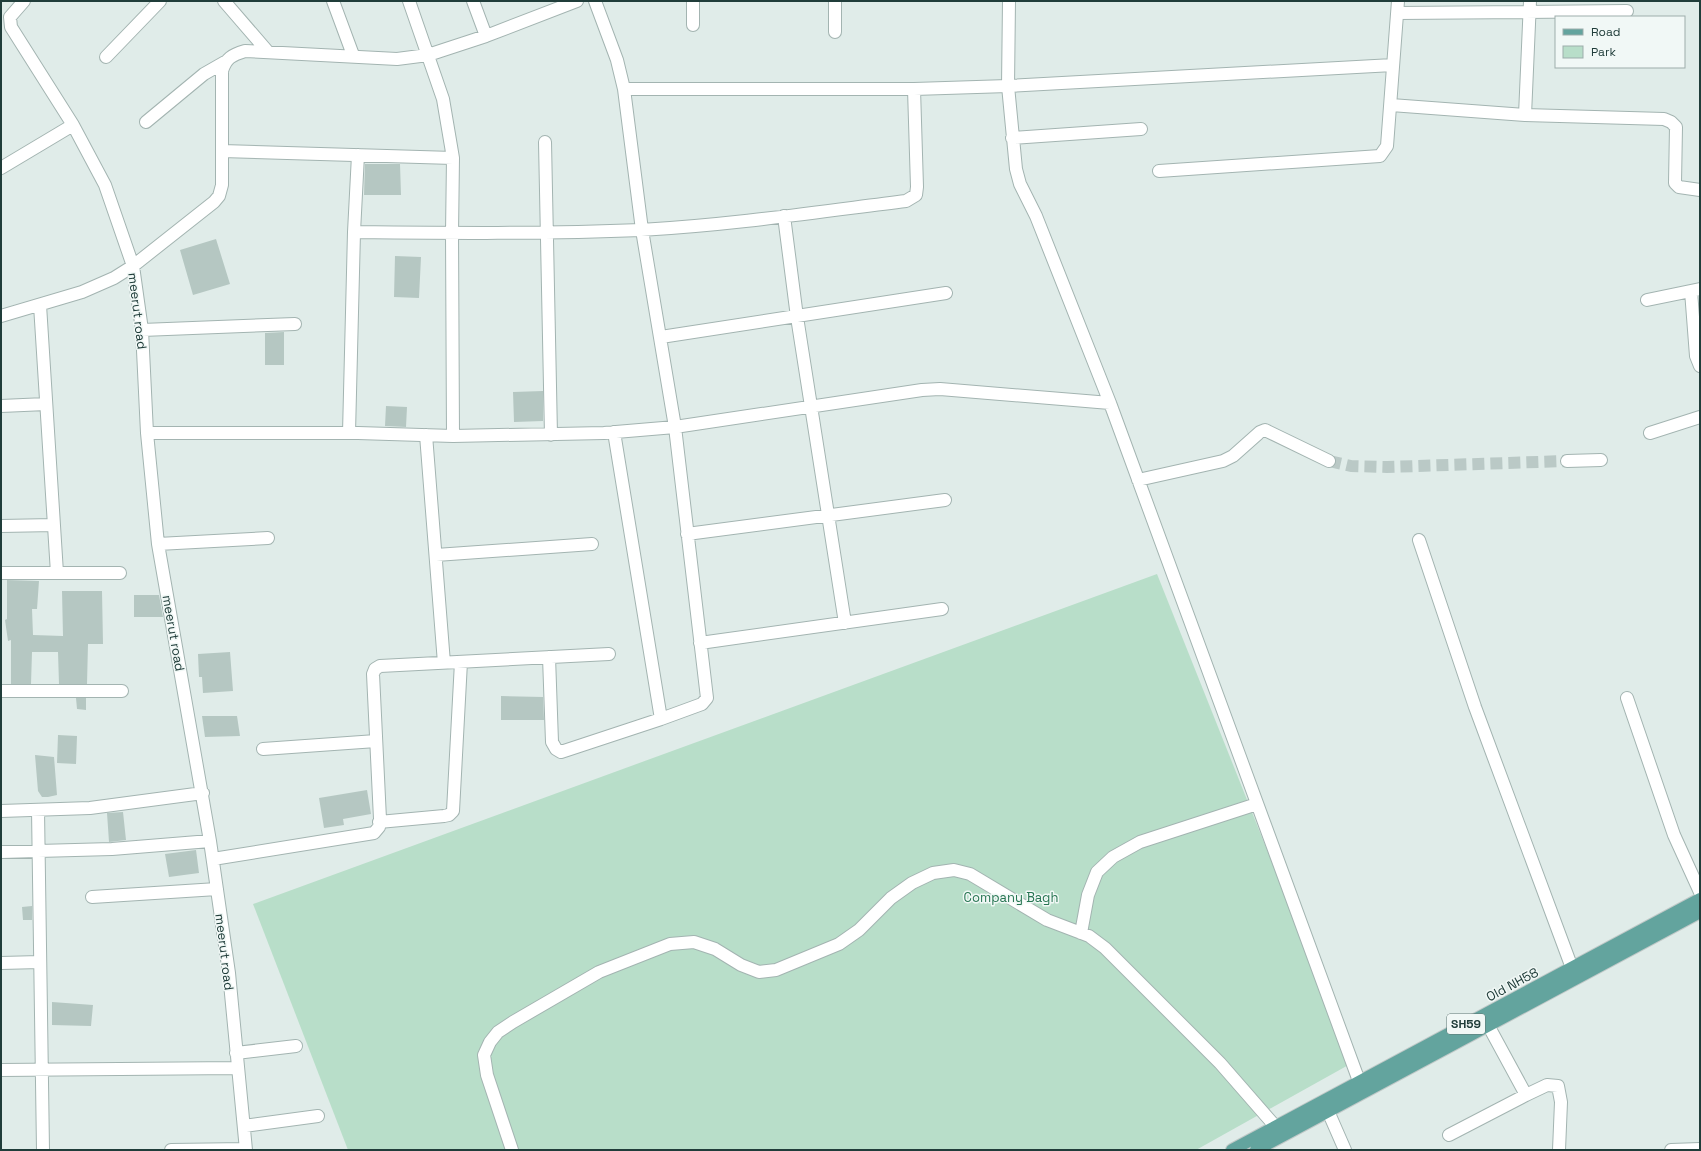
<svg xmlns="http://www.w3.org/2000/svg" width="1701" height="1151" viewBox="0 0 1701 1151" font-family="'Space Grotesk',sans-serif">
	<rect width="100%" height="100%" fill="#e0ece9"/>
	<path fill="#b8dec9" d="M 1157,574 L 1352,1063 L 1196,1150 L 348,1150 L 253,904 Z"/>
	<path fill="#b5c7c2" d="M 365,164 L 400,164 L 401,195 L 364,195 Z
		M 216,239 L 230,284 L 193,295 L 180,250 Z
		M 395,256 L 421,257 L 419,298 L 394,297 Z
		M 284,332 L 284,365 L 265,365 L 265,333 Z
		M 543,391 L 543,421 L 514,422 L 513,392 Z
		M 386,406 L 407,407 L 406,427 L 385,426 Z
		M 7,580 L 39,581 L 37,609 L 32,609 L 33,635 L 63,636 L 62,591 L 102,591 L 103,644 L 88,644 L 87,684 L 59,684 L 58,652 L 32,652 L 31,684 L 11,684 L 11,640 L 8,641 L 5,620 L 7,619 Z
		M 134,595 L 159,595 L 163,617 L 134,617 Z
		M 230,652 L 233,691 L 203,693 L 202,677 L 199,677 L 198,654 Z
		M 501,696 L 543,697 L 544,720 L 501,720 Z
		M 76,698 L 86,698 L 86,710 L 77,709 Z
		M 202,716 L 237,716 L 240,736 L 205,737 Z
		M 58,735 L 77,736 L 76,764 L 57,763 Z
		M 35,755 L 54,757 L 57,795 L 48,797 L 42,797 L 38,791 Z
		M 367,790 L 371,814 L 343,819 L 344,825 L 324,828 L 319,798 Z
		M 123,812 L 126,840 L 109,842 L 107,813 Z
		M 196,850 L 199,873 L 169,877 L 165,854 Z
		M 32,906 L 32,920 L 23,920 L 22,907 Z
		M 52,1002 L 93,1005 L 91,1026 L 52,1025 Z"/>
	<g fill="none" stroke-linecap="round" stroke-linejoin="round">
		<path stroke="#bac9c6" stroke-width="12" stroke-dasharray="12 6" stroke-linecap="butt" d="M 1329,461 L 1351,466 L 1387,467 L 1567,461"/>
		<g stroke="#a3b4b1" stroke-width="14">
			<path id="minor" d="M 224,1 L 268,52
				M 333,1 L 353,55
				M 409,1 L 443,99 L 453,158 L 452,233 L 453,436
				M 473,1 L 486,36
				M 1009,1 L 1008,86 L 1016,169 L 1020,184 L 1036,216 L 1110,403 L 1359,1081
				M 1397,13 L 1627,11
				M 693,25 L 693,1
				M 835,32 L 835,1
				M 106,57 L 160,1
				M 624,89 L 914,89 L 1008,86 L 1393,65
				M 1391,105 L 1525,115 L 1664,119 L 1671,122 L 1676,127 L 1675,183 L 1679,187 L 1700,190
				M 1525,115 L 1530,1
				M 146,122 L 204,74 L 225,62
				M 73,125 L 105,185 L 133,266 L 142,330 L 147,433 L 158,544 L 210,841 L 229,973 L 246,1150
				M 1012,138 L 1141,129
				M 545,142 L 551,435
				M 222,151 L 453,158
				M 1,168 L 73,125 L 11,27 L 10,17 L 24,1
				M 1159,171 L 1380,156 L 1387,146 L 1398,1
				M 784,216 L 797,317 L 845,623
				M 354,232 L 358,155
				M 1691,291 L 1696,356 L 1700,366
				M 1647,300 L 1700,289
				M 40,305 L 57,573
				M 1,316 L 82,292 L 114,278 L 133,266 L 214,202 L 219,196 L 222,185 L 222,71 C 226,58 232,55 245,51 L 397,59 L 428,55 L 486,36 L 577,1
				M 142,330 L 295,324
				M 661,337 L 946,293
				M 1,406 L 46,404
				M 614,432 L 661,719
				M 147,433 L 358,433 L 453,436 L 604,433 L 675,427 L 922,390 L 940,389 L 1110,403
				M 349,433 L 354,232 C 449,233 546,234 641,230 C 730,225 818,212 906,201 L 916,195 L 917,187 L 914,89
				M 1650,433 L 1700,417
				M 426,435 L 444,663
				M 1567,461 L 1601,460
				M 1138,480 L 1223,461 L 1233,456 L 1260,432 L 1265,430 L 1329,461
				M 1,526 L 54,525
				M 687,534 L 945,500
				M 1419,540 L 1475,707 L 1572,968
				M 158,544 L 268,538
				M 436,555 L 592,544
				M 1,573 L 120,573
				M 700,643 L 942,609
				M 549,657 L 552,742 L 556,749 L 561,752 L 661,719 L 702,704 L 707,698 L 675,427 L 642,230 L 624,89 L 617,60 L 595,1
				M 1,691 L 122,691
				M 1627,698 L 1674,835 L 1700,892
				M 263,749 L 376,741
				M 38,810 L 43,1150
				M 1,811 L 90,808 L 203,793
				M 379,822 L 444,816 L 449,815 L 453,811 L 461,662
				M 1,852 L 112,849 L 210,841
				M 213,859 L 374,833 L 379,827 L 380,819 L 373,674 L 375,669 L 380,666 L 609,654
				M 92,897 L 217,889
				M 1081,933 L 1088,895 L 1097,872 L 1113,857 L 1140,842 L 1257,804
				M 1,963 L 40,962
				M 1488,1025 L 1526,1095 L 1547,1085 L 1558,1086 L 1561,1102 L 1559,1150
				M 236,1053 L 296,1046
				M 1,1070 L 238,1068
				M 1324,1102 L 1345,1150
				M 244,1126 L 318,1116
				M 1449,1135 L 1526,1095
				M 171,1150 L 246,1149
				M 512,1150 L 487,1075 L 484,1055 L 490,1042 L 498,1032 L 513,1022 L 599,972 L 670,944 L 694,942 L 715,949 L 741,965 L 759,972 L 776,970 L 839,944 L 859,930 L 891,898 L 912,883 L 933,873 L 954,870 L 970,874 L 1047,920 L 1089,936 L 1105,948 L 1220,1063 L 1275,1126
				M 1671,1150 L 1700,1149"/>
		</g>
		<g stroke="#c1c9c8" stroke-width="14">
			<path id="major" d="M 1232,1150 L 1700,899
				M 1256,1150 L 1700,912"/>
		</g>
		<use href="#minor" stroke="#fff" stroke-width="12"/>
		<use href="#major" stroke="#63a49e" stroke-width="12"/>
	</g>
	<g text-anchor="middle" stroke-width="3" stroke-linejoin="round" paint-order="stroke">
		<rect fill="#f1f8f6" stroke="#5f7572" stroke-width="1" x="1447" y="1014" width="38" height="20" rx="3"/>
		<g font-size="12" font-weight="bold" fill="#203d3a">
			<text x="1466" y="1028">SH59</text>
		</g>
		<g font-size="13" fill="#203d3a" stroke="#f1f8f6">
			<text transform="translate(138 311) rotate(83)" y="5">meerut road</text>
			<text transform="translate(174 633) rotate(80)" y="5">meerut road</text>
			<text transform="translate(225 952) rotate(83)" y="5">meerut road</text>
			<text transform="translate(1512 984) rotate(-28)" y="5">Old NH58</text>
		</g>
		<g font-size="13" fill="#287653" stroke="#f1f8f6">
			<text x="1011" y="902">Company Bagh</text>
		</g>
	</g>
	<rect width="1701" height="1151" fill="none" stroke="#203d3a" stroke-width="4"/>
	<rect x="1555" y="16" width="130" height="52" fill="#f1f8f6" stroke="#9dadab"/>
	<rect x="1563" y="29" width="20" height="6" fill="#63a49e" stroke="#9dadab"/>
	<text x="1591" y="36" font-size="12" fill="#203d3a">Road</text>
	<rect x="1563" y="46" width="20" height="12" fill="#b8dec9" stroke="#9dadab"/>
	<text x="1591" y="56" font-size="12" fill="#203d3a">Park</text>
</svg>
